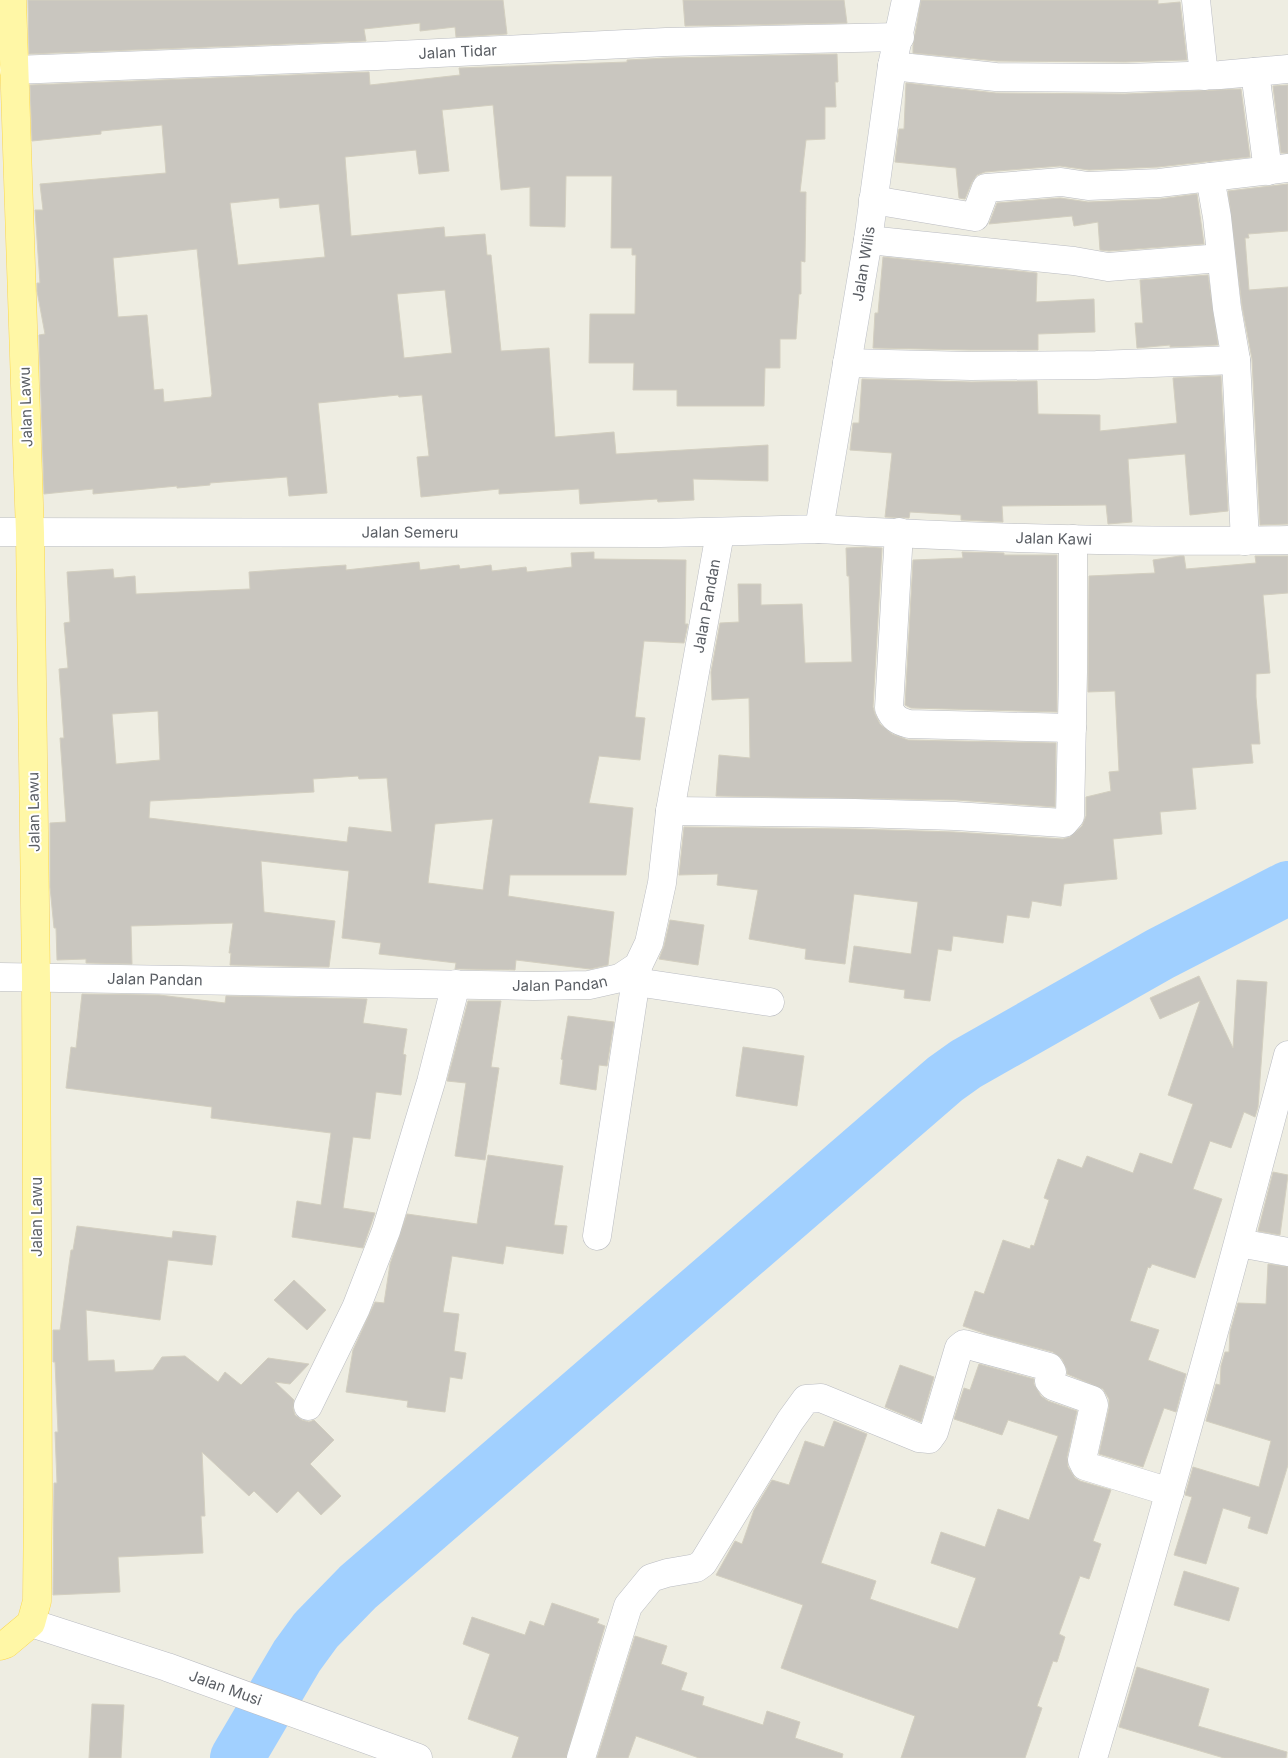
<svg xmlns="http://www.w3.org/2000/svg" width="1288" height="1758" viewBox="0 0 1288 1758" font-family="Inter,sans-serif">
	<rect width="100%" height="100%" fill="#eeede2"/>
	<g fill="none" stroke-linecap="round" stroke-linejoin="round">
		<path stroke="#a1d0ff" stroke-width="54" d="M 237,1758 L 297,1656 L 316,1630 L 358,1587 L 945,1079 L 966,1064 L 1160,954 L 1288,888"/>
	</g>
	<path fill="#c9c6bf" stroke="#d3cfc0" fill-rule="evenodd" d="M 28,0 L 503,0 L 507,34 L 456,37 L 455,27 L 420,31 L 420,23 L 364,29 L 366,41 L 29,54 Z
		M 683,0 L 844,0 L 847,23 L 685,26 Z
		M 921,0 L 1158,0 L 1158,4 L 1180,2 L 1187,60 L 1125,62 L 997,61 L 913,53 L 913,46 Z
		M 837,54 L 838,82 L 835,82 L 836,107 L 825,107 L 825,139 L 806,140 L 800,192 L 806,192 L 805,262 L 801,261 L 801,294 L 799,294 L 796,339 L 780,339 L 780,368 L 765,368 L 764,406 L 677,406 L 677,390 L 633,390 L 634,363 L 589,363 L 590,314 L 635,314 L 636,255 L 632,255 L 632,248 L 611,248 L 612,176 L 566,176 L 565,227 L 530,226 L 530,187 L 501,190 L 493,105 L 442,110 L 449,171 L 419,174 L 416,150 L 345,157 L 351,236 L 444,227 L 445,237 L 485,234 L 487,255 L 491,255 L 501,351 L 549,348 L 555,437 L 614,432 L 616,454 L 768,445 L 768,481 L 693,479 L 694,500 L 658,502 L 657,499 L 580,504 L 579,489 L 499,494 L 499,489 L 421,497 L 417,457 L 429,456 L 422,395 L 399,397 L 398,395 L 318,403 L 327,493 L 289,496 L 287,477 L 210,483 L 210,485 L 177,488 L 177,486 L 93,494 L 93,489 L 44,494 L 39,335 L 45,334 L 37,291 L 37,283 L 40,283 L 35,210 L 43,210 L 40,184 L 166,173 L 162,125 L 101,131 L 101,134 L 32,141 L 30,85 L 369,72 L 370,85 L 460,75 L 459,68 L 627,62 L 627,60 L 667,58 ZM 279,198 L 280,208 L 319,204 L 325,257 L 238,265 L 230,203 ZM 197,249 L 212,394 L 211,397 L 164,402 L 163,389 L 154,390 L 147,315 L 118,317 L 113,258 ZM 445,290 L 452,353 L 404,358 L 397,294 Z
		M 906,83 L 996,93 L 1125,94 L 1241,89 L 1250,157 L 1158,167 L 1089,170 L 1060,166 L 985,172 L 977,175 L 972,182 L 965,199 L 959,198 L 956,168 L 895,162 L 899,129 L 904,129 Z
		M 1288,85 L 1288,153 L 1281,153 L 1273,86 Z
		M 1288,184 L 1288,231 L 1248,234 L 1249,238 L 1245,238 L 1249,290 L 1288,287 L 1288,524 L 1260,525 L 1252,359 L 1242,306 L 1228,191 Z
		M 1197,194 L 1204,244 L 1109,251 L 1100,250 L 1098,222 L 1074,226 L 1072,216 L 989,224 L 997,203 L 1060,198 L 1088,202 L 1160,199 Z
		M 883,257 L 1037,273 L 1036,302 L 1094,299 L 1095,332 L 1038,334 L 1038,350 L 971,350 L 873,348 L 875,313 L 878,313 Z
		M 1208,275 L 1218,345 L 1170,347 L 1170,345 L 1137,348 L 1135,323 L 1143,323 L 1140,280 Z
		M 1221,376 L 1228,511 L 1190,515 L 1185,454 L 1128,459 L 1132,522 L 1108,524 L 1106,505 L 1002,506 L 1003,522 L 961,520 L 961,515 L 910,512 L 909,518 L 885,517 L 892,453 L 850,450 L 853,423 L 859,423 L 862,379 L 971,382 L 1037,381 L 1038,414 L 1100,415 L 1100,431 L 1177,423 L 1173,378 Z
		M 865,547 L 882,548 L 873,707 L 875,714 L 880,724 L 892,734 L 908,740 L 1056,743 L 1055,807 L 956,800 L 716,796 L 719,755 L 750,758 L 749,698 L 712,700 L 711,672 L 720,623 L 739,622 L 738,584 L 761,584 L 761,605 L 802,604 L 805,663 L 852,662 L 849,576 L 847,576 L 846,548 Z
		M 594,552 L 594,559 L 686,560 L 685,624 L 688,624 L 684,643 L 644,641 L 635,717 L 645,718 L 640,760 L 599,756 L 589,803 L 633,808 L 626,875 L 510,875 L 508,896 L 614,912 L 608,965 L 590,969 L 516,960 L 515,970 L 460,969 L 455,969 L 456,963 L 379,954 L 381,943 L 342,938 L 349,871 L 261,861 L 264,912 L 335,921 L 329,967 L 230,965 L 231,953 L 229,953 L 233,923 L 131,926 L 132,964 L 86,963 L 86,959 L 57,960 L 56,928 L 54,928 L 50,887 L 50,823 L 66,822 L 60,738 L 64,738 L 59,669 L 68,668 L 64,623 L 70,622 L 67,572 L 113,569 L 114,578 L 135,576 L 136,594 L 250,589 L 249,572 L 346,565 L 346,570 L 419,562 L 420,570 L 459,565 L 460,569 L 491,565 L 492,571 L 526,567 L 527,572 L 572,567 L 571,553 ZM 158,711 L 160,760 L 116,764 L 112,714 ZM 358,776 L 359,779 L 387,778 L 392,832 L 349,827 L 347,842 L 149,818 L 150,801 L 314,792 L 313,779 ZM 493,819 L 483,890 L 428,883 L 435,824 Z
		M 962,552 L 1004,553 L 1004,555 L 1057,555 L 1057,712 L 911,708 L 905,705 L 913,560 L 963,558 Z
		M 1180,556 L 1184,556 L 1186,569 L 1256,563 L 1255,556 L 1288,556 L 1288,593 L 1263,595 L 1270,673 L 1256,674 L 1256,697 L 1260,744 L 1251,744 L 1253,763 L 1192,768 L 1196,809 L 1160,812 L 1162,834 L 1113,839 L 1117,879 L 1064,884 L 1061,906 L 1032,901 L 1029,918 L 1007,915 L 1003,943 L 953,936 L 951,951 L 938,949 L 930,1001 L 904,998 L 905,990 L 849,982 L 854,946 L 911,954 L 918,902 L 854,894 L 845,964 L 805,959 L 806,949 L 749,939 L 758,890 L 717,885 L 718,874 L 679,875 L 684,827 L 855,829 L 954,832 L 1063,839 L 1070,837 L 1082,826 L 1086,816 L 1086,797 L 1111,791 L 1109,772 L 1119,771 L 1115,691 L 1088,692 L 1089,576 L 1155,573 L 1153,560 Z
		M 670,920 L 704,925 L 698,965 L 659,959 L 664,946 Z
		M 1199,976 L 1233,1048 L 1237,980 L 1267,982 L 1258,1107 L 1255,1117 L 1244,1112 L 1231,1148 L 1210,1141 L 1193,1189 L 1222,1199 L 1195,1278 L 1152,1264 L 1150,1268 L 1148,1267 L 1130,1321 L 1159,1330 L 1148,1360 L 1186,1374 L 1176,1412 L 1164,1408 L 1143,1467 L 1099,1454 L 1109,1408 L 1109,1399 L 1103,1389 L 1067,1374 L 1067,1370 L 1062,1359 L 1053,1352 L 989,1335 L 963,1326 L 975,1291 L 984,1294 L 1003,1240 L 1030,1249 L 1031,1245 L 1034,1246 L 1049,1200 L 1044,1198 L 1058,1159 L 1082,1168 L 1087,1156 L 1133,1173 L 1140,1153 L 1172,1164 L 1193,1104 L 1168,1095 L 1200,1001 L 1160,1019 L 1150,998 Z
		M 82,994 L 159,995 L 225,1003 L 226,996 L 367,999 L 363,1023 L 407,1029 L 403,1054 L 406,1055 L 401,1095 L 376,1092 L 370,1139 L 353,1137 L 343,1208 L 375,1213 L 363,1248 L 292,1237 L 297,1201 L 321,1205 L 331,1133 L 211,1118 L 212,1107 L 66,1088 L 71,1047 L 76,1048 Z
		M 468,1001 L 501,1001 L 491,1067 L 499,1068 L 485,1160 L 455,1156 L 466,1083 L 447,1081 Z
		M 568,1016 L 614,1022 L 607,1066 L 599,1065 L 596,1090 L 560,1084 L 563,1060 L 561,1059 Z
		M 743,1047 L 804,1056 L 797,1106 L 736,1096 Z
		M 488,1155 L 563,1166 L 554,1225 L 567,1226 L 563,1254 L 506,1246 L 503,1264 L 452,1256 L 443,1312 L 459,1314 L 454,1351 L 466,1353 L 462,1379 L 450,1377 L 445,1412 L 407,1407 L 408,1401 L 346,1392 L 353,1350 L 375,1302 L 384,1303 L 390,1264 L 407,1214 L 477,1224 Z
		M 1273,1172 L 1288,1175 L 1280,1235 L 1258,1231 Z
		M 77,1226 L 172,1238 L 173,1231 L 216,1236 L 212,1265 L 168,1260 L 160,1320 L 86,1310 L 88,1361 L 114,1360 L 115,1372 L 153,1370 L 162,1357 L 185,1356 L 218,1382 L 225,1372 L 241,1385 L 268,1358 L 309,1364 L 290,1384 L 275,1382 L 294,1400 L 293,1408 L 295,1415 L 302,1420 L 309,1422 L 314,1420 L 334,1440 L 310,1464 L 341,1496 L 321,1515 L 298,1491 L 277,1513 L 254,1491 L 249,1496 L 202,1452 L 205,1516 L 201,1516 L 203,1553 L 118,1557 L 120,1592 L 53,1595 L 54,1483 L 57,1483 L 55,1432 L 58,1432 L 55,1362 L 53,1362 L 53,1330 L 60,1330 L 71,1250 L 73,1250 Z
		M 1268,1264 L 1288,1267 L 1288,1465 L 1267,1534 L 1248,1528 L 1251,1517 L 1223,1508 L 1206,1564 L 1174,1555 L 1192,1497 L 1185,1495 L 1193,1467 L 1259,1487 L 1271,1441 L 1206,1421 L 1216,1384 L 1220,1385 L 1221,1366 L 1225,1352 L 1229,1352 L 1230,1332 L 1238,1303 L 1266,1304 Z
		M 294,1280 L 326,1310 L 307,1330 L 274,1300 Z
		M 979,1364 L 1034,1379 L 1034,1384 L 1041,1396 L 1048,1401 L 1077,1411 L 1067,1457 L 1068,1467 L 1075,1478 L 1080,1481 L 1111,1490 L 1093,1541 L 1101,1544 L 1089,1579 L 1080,1576 L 1059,1634 L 1065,1637 L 1057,1662 L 1053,1661 L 1037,1706 L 1042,1708 L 1025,1758 L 901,1758 L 915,1716 L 781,1668 L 803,1605 L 716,1575 L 735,1541 L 742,1544 L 754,1510 L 772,1480 L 789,1485 L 805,1441 L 824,1447 L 834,1421 L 867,1434 L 821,1563 L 876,1581 L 870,1599 L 958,1629 L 976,1578 L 931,1563 L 941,1532 L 985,1547 L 998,1509 L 1029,1520 L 1058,1436 L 1008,1420 L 1002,1435 L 954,1419 L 964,1388 L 970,1390 Z
		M 900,1365 L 934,1377 L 921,1422 L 885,1407 Z
		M 1184,1571 L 1239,1588 L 1229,1621 L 1174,1605 Z
		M 552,1603 L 599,1619 L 597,1623 L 605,1626 L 566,1758 L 512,1758 L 519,1737 L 468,1719 L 490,1654 L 463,1644 L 472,1617 L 525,1635 L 530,1621 L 544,1626 Z
		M 635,1636 L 667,1646 L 661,1664 L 687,1673 L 681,1690 L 704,1697 L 702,1705 L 763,1725 L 767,1711 L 800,1722 L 795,1738 L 843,1754 L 842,1758 L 699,1758 L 636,1736 L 628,1758 L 597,1758 Z
		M 1137,1667 L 1209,1689 L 1198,1726 L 1287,1752 L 1286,1758 L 1224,1758 L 1119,1727 Z
		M 92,1704 L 124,1705 L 121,1758 L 89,1758 Z"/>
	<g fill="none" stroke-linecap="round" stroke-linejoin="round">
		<g stroke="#babcc2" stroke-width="29">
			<g id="street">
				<path d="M 1196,0 L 1204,76"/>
				<path d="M 892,66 L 996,77 L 1125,78 L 1220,75 L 1288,69"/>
				<path id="s1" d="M 14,70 L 377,56 L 666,42 L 900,37"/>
				<path d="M 1255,72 L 1268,171"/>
				<path d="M 1210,177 L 1217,217 L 1227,308 L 1236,360"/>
				<path d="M 873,200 L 975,217 L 986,188 L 1061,182 L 1088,186 L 1159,183 L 1288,168"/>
				<path d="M 868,240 L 1074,261 L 1108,267 L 1221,258"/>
				<path d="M 847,363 L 971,366 L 1096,365 L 1236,360 L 1245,541"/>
				<path id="s2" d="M 819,529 C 975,538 1132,543 1288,540"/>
				<path d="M 899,532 L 889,708 C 893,718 898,721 909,724 L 1072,728"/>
				<path d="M 670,811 L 855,813 L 955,816 L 1064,823 L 1070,816 L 1073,672 L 1073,539"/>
				<path id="s3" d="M 0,977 L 534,986 L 589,985 L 620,978 L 638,966 L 649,943 L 662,883 L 670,811 L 720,533"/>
				<path d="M 636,982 L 770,1002"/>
				<path d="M 597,1236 L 638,966"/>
				<path d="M 1239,1243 L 1288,1252"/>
				<path d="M 308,1406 L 356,1308 L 386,1231 L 431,1082 L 456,984"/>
				<path id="s4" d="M 31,1623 L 167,1667 L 418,1758"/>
				<path d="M 581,1758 L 628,1606 L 651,1578 L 667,1573 L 696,1568 L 703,1563 L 790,1421 L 806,1399 L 821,1398 L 919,1438 L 929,1439 L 934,1432 L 959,1348 L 964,1344 L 1049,1367 L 1052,1372 L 1049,1381 L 1053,1386 L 1092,1400 L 1094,1405 L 1082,1460 L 1085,1466 L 1170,1492"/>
				<path d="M 1093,1758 C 1162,1525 1226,1291 1288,1055"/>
			</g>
		</g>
		<g stroke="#bbbec5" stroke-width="29">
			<g id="secondary">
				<path id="s5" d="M 0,532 L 660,533 L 819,529 L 868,240 L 892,66 L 906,0"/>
			</g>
		</g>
		<g stroke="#fbd74e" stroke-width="29">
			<path id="primary" d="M 0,1646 L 6,1644 L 31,1623 L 37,1601 L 38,1497 L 36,979 L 30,533 L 12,0"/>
		</g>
		<use href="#street" stroke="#fff" stroke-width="28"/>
		<use href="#secondary" stroke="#fff" stroke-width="28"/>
		<use href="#primary" stroke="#fff7a6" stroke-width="28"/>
	</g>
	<g text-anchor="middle" stroke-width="4" stroke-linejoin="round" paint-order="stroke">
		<g font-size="15" fill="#5a5e64" stroke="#fff">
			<text dy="5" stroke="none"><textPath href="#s1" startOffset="444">Jalan Tidar</textPath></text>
			<text dy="5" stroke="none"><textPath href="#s5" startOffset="1088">Jalan Wilis</textPath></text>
			<text transform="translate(26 407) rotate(-92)" y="5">Jalan Lawu</text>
			<text dy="5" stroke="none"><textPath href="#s5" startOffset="410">Jalan Semeru</textPath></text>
			<text dy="5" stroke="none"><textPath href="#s2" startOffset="235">Jalan Kawi</textPath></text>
			<text dy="5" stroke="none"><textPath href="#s3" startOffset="1010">Jalan Pandan</textPath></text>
			<text transform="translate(34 812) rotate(-91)" y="5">Jalan Lawu</text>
			<text dy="5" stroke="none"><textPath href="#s3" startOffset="155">Jalan Pandan</textPath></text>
			<text dy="5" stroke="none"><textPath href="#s3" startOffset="560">Jalan Pandan</textPath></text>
			<text transform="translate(37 1217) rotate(-90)" y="5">Jalan Lawu</text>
			<text dy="5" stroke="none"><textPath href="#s4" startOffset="205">Jalan Musi</textPath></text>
		</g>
	</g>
</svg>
